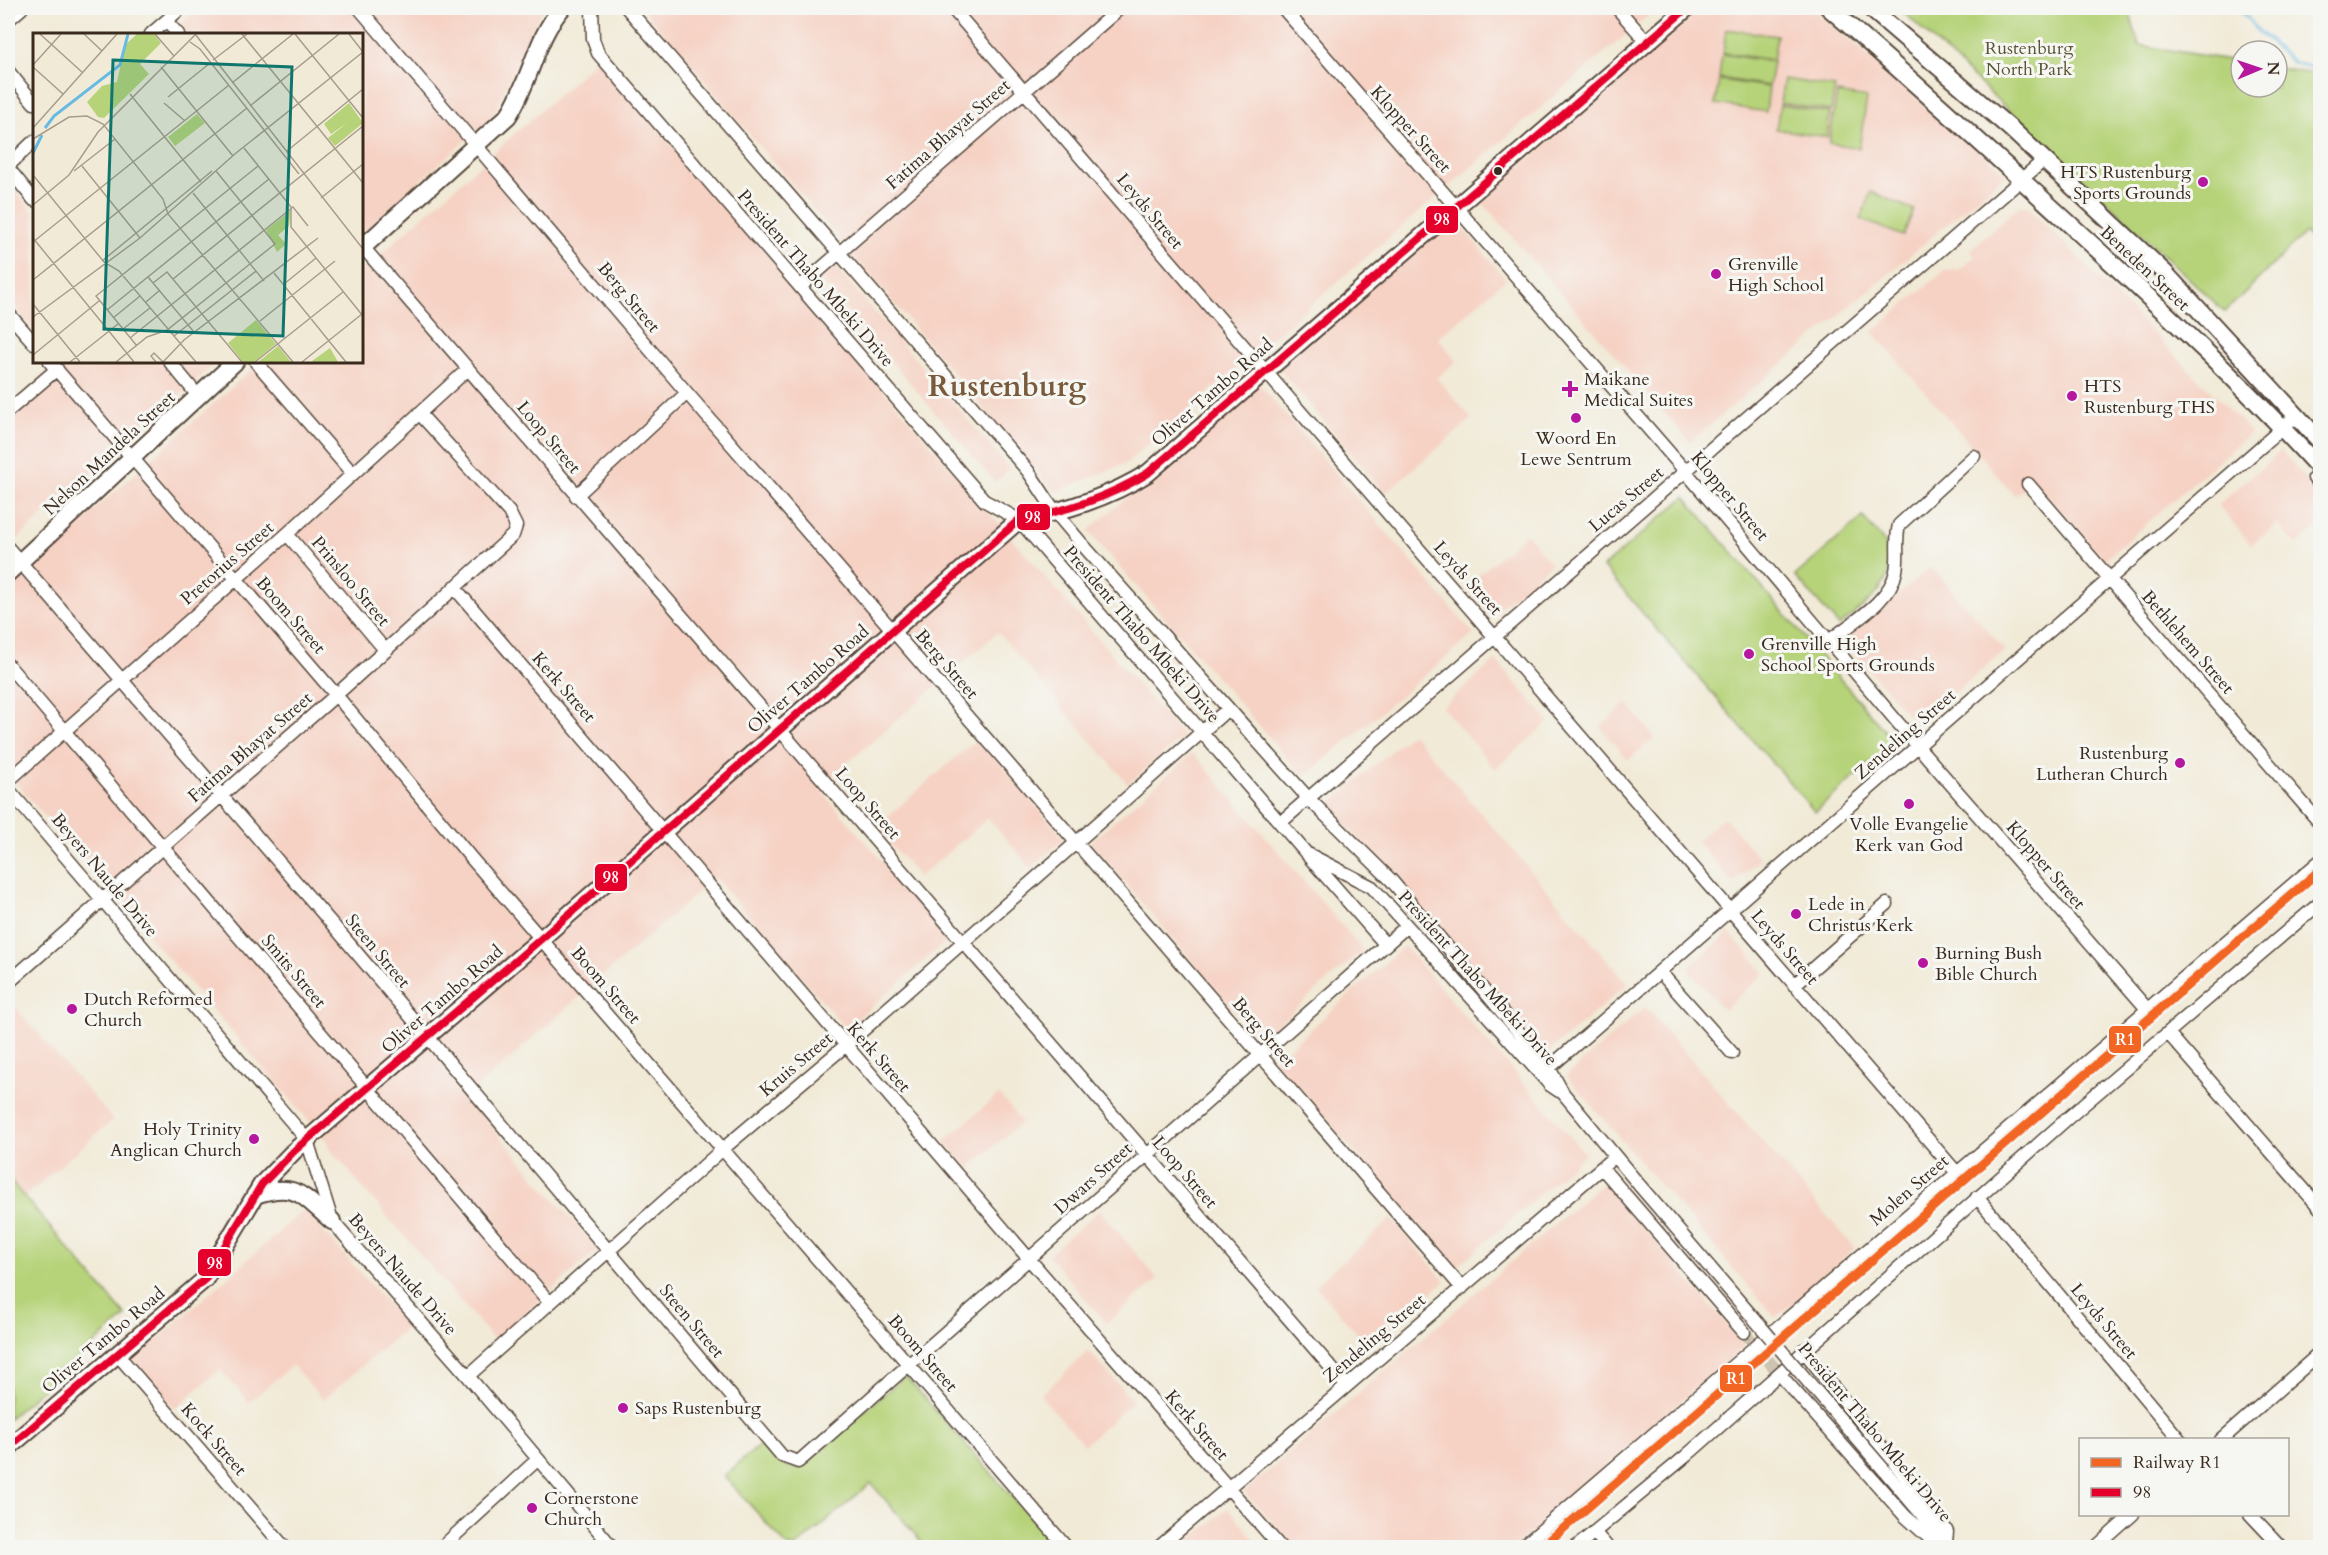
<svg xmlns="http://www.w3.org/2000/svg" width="2328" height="1555" viewBox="0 0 2328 1555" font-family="Cardo,serif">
	<rect width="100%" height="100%" fill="#f6f6f2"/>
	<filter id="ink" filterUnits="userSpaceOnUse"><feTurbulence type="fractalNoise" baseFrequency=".0167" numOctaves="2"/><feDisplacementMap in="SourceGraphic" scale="12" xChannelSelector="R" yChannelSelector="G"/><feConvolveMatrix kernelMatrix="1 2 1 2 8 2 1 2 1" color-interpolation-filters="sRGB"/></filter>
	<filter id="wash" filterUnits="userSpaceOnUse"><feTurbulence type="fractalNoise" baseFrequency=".008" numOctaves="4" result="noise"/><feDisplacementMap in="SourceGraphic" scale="24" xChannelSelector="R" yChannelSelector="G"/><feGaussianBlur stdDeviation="1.35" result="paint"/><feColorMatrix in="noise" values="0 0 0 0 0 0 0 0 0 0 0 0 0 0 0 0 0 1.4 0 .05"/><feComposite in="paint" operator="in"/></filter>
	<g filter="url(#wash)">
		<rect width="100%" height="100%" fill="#f1ead7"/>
		<path fill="#f6d2c4" d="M 199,8 L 546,8 L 540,13 L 492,117 L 362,233 L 362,34 L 169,34 Z
			M 642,8 L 1657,8 L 1126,463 L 1055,492 Z
			M 1701,8 L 1813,8 L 2006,174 L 1690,442 L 1481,201 Z
			M 598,59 L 1183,737 L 1128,784 L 998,632 L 819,788 L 949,939 L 846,1029 L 715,877 L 466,1097 L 598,1250 L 494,1340 L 327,1146 L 329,1144 L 8,774 L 8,587 L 260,362 L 362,362 L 362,271 Z
			M 8,181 L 34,213 L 34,330 L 8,298 Z
			M 2019,206 L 2027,206 L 2251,432 L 2105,560 L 2034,480 L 2015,496 L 1873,332 L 1947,268 L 1950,272 L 1955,268 L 1958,271 L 1975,256 L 1970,250 Z
			M 1453,217 L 1506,279 L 1438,338 L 1457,361 L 1437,378 L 1472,419 L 1385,493 L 1278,367 Z
			M 836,267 L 1010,469 L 995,482 L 821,280 Z
			M 59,362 L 217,362 L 16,540 L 8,513 L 8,407 Z
			M 1259,384 L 1474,634 L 1304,777 L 1088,531 Z
			M 2281,451 L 2320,495 L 2320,524 L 2297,545 L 2277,524 L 2251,545 L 2218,505 Z
			M 1526,534 L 1551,564 L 1491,616 L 1466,586 Z
			M 1931,567 L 2005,650 L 1917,725 L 1844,641 Z
			M 1496,660 L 1549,722 L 1495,769 L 1442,707 Z
			M 1627,703 L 1655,738 L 1628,760 L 1600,727 Z
			M 1412,733 L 1628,984 L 1544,1056 L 1329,805 Z
			M 979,738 L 1064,839 L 1031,868 L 988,818 L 919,877 L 875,827 Z
			M 1193,753 L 1363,950 L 1260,1040 L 1090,842 Z
			M 1724,817 L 1760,859 L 1733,883 L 1697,841 Z
			M 1729,932 L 1765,973 L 1724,1010 L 1688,969 Z
			M 1404,946 L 1585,1154 L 1456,1268 L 1275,1061 Z
			M 9,1000 L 113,1120 L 24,1197 L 8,1178 Z
			M 1645,1007 L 1855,1248 L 1776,1318 L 1566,1076 Z
			M 999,1094 L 1022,1122 L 968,1169 L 944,1141 Z
			M 1604,1182 L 1745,1345 L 1514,1547 L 1295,1547 L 1244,1492 Z
			M 304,1210 L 408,1326 L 323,1400 L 292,1365 L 249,1402 L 220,1369 L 175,1409 L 133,1361 Z
			M 1099,1210 L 1158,1279 L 1106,1323 L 1048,1255 Z
			M 1392,1219 L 1445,1281 L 1369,1347 L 1315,1285 Z
			M 1089,1351 L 1133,1401 L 1084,1445 L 1040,1395 Z
			M 1228,1508 L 1261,1547 L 1181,1547 Z"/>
		<path fill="#b6d379" stroke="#787e4c" stroke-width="1.5" d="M 1899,8 L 2128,8 L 2139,45 L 2241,62 L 2241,87 L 2277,87 L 2277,68 L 2320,75 L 2320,248 L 2305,233 L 2225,312 Z
			M 1726,29 L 1777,36 L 1773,60 L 1723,53 Z
			M 1722,54 L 1773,62 L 1769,86 L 1719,78 Z
			M 1784,79 L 1835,87 L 1831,111 L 1780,103 Z
			M 1719,80 L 1769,87 L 1766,112 L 1715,104 Z
			M 1837,93 L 1867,98 L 1859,148 L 1829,143 Z
			M 1780,105 L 1830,113 L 1827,137 L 1776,129 Z
			M 1871,192 L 1914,210 L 1903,236 L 1860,219 Z
			M 1685,497 L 1894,742 L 1815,812 L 1603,567 Z
			M 1863,517 L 1892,551 C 1892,590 1866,603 1839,626 L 1795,576 Z
			M 8,1178 L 126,1316 L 8,1419 Z
			M 905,1376 L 1056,1547 L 926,1547 L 871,1483 L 796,1547 L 788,1547 L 724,1476 L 761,1444 C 773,1457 781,1470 800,1467 Z"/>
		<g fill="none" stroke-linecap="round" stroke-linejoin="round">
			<path stroke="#67bae3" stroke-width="3" d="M 2239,8 L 2260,33 L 2293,62 L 2320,70"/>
		</g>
	</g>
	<g filter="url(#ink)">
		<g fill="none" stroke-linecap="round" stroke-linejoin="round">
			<path stroke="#cdc4b2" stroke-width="12" stroke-dasharray="12 6" stroke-linecap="butt" d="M 1744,1332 L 1783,1378"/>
			<g stroke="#56473a" stroke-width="15">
				<path id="minor" d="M 359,8 L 687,393 L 1462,1288
					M 592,8 L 593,39 L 598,53 L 985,501 L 1019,520 L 1306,853 L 1372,887 L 1550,1085 L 1559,1091
					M 627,8 L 1028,471 L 1056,513 L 1082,544 L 1308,798 L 1391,880 L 1549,1068 L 1563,1093 L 1640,1186
					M 952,8 L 1957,1173
					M 1283,8 L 1686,472 L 1915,743 L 2148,1010
					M 1617,8 L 1647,42
					M 8,20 L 22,8
					M 166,21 L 178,34
					M 151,34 L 181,8
					M 8,71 L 34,103
					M 8,166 L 34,141
					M 8,168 L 34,200
					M 362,246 L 1346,1385
					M 800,287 L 1120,8
					M 8,313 L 34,343
					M 50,362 L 336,695 L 472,859 L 1067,1548
					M 170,362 L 199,397
					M 256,362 L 353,474
					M 8,411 L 57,369
					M 2314,478 L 2320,485
					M 2028,484 L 2320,823
					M 576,496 L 687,393
					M 287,534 L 386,651
					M 8,548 L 339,932 L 782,1456 L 798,1462 L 804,1457 L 1407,926
					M 454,587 L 1029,1259 L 1281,1548
					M 1829,641 C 1851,623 1891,601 1896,571 C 1899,556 1895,540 1899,525 L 1974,456
					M 8,665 L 550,1303
					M 8,781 L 287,534 L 468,369
					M 8,789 L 307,1140 L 332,1221 L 468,1376 L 613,1548
					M 1280,823 L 2044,160
					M 1309,857 L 1385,944
					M 1660,972 L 1732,1053
					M 8,983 L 336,695 L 513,535 L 516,526 L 509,512 L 419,413
					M 1794,985 L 1887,904
					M 2168,1033 L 2320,1208
					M 1542,1070 L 1549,1068 L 2295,417
					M 1602,1168 L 1744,1332
					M 1977,1197 L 2180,1440
					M 117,1354 L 285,1548
					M 468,1376 L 724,1148 L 845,1046 L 1228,709
					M 1783,1378 L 1905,1516 L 1935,1543 L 1946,1542 L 1947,1532 L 1939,1518 L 1803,1350
					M 2221,1440 L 2320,1353
					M 1884,1470 L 1947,1544
					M 2250,1514 L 2282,1548
					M 1594,1532 L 1608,1548
					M 441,1548 L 537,1460
					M 1158,1548 L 1614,1157
					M 1521,1548 L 2320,861
					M 1575,1548 L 1686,1456 L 2068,1118 L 2320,903
					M 2095,1548 L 2133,1514"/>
			</g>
			<g stroke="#56473a" stroke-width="20">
				<path id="major" d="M 1829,8 C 1916,83 2001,161 2086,239 C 2166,313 2247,388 2320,469
					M 1870,8 L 2011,129 L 2164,272 L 2320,441
					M 362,248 L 508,116 C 531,81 535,39 562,8
					M 8,573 L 235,362
					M 255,1195 C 297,1181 302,1196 332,1221
					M 8,1448 L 205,1279 L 262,1184 L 294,1151 L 542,938 L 1019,520 C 1065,511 1108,498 1148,473 L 1687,8"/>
			</g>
			<use href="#minor" stroke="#fff" stroke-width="12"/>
			<use href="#major" stroke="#fff" stroke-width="16"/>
			<g stroke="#56473a" stroke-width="15" stroke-linecap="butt">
				<path id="minor-bridge" d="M 1640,1186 L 1884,1470"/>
			</g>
			<use href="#minor-bridge" stroke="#fff" stroke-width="12"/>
			<g stroke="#f6f6f2" stroke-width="12">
				<path id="bus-1" d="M 8,1448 L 205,1279 L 262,1184 L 294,1151 L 542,938 L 1019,520 C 1065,511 1108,498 1148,473 L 1687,8"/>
			</g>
			<use href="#bus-1" stroke="#e4002b" stroke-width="8"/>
			<g stroke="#f6f6f2" stroke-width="14">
				<path id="rail-1" d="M 1541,1548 L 2320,870"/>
			</g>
			<use href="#rail-1" stroke="#f26522" stroke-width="9"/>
		</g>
	</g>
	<circle fill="#3b2a1e" stroke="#f6f6f2" stroke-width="2" cx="1498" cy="171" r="5"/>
	<g fill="#b5179e" stroke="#f6f6f2" stroke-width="2">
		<circle cx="2203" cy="182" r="6"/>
		<circle cx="1716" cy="274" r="6"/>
		<path d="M1567 380h6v6h6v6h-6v6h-6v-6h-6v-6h6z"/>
		<circle cx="2072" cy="396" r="6"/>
		<circle cx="1576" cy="418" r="6"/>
		<circle cx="1749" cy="654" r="6"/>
		<circle cx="2180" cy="763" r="6"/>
		<circle cx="1909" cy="804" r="6"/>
		<circle cx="1796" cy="914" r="6"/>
		<circle cx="1923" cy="963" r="6"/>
		<circle cx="72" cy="1009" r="6"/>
		<circle cx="254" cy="1139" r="6"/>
		<circle cx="623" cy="1408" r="6"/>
		<circle cx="532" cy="1508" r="6"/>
	</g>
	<g text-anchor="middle" stroke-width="6" stroke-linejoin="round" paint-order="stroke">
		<g font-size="18" fill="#5a5435" stroke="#f6f6f2">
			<text x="2029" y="54">Rustenburg<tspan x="2029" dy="21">North Park</tspan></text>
		</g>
		<g font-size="18" fill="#3b2a1e" stroke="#f6f6f2">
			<text transform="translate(1411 129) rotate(48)" y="6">Klopper Street</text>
			<text transform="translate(948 134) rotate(-41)" y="6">Fatima Bhayat Street</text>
			<text transform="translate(1150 211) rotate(50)" y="6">Leyds Street</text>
			<text transform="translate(2145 268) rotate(43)" y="6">Beneden Street</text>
			<text transform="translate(816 278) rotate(49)" y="6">President Thabo Mbeki Drive</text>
			<text transform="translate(629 297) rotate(50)" y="6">Berg Street</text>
			<text transform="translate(1212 392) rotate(-41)" y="6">Oliver Tambo Road</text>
			<text transform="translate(549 437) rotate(50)" y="6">Loop Street</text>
			<text transform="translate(109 453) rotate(-43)" y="6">Nelson Mandela Street</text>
			<text transform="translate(1730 496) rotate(50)" y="6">Klopper Street</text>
			<text transform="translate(1626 499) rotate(-40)" y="6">Lucas Street</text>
			<text transform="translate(227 563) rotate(-41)" y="6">Pretorius Street</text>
			<text transform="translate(1468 578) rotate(48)" y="6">Leyds Street</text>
			<text transform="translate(351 581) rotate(50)" y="6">Prinsloo Street</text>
			<text transform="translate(291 615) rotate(49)" y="6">Boom Street</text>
			<text transform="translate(1142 634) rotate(49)" y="6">President Thabo Mbeki Drive</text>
			<text transform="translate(2188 642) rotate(49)" y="6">Bethlehem Street</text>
			<text transform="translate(947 664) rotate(49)" y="6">Berg Street</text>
			<text transform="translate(808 679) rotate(-41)" y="6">Oliver Tambo Road</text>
			<text transform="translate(564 687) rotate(49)" y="6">Kerk Street</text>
			<text transform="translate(1905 734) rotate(-41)" y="6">Zendeling Street</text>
			<text transform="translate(250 747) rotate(-41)" y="6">Fatima Bhayat Street</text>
			<text transform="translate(868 803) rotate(49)" y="6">Loop Street</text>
			<text transform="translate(2046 865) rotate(49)" y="6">Klopper Street</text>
			<text transform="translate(105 875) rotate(50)" y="6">Beyers Naude Drive</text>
			<text transform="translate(1785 947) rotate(49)" y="6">Leyds Street</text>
			<text transform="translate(378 951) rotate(50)" y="6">Steen Street</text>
			<text transform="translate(294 971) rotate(50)" y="6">Smits Street</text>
			<text transform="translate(1478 978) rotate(48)" y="6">President Thabo Mbeki Drive</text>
			<text transform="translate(606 985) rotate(49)" y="6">Boom Street</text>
			<text transform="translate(442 999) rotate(-41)" y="6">Oliver Tambo Road</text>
			<text transform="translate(1264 1032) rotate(49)" y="6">Berg Street</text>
			<text transform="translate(879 1057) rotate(49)" y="6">Kerk Street</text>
			<text transform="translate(796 1064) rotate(-40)" y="6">Kruis Street</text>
			<text transform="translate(1185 1172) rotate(49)" y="6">Loop Street</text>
			<text transform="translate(1093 1178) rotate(-42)" y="6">Dwars Street</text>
			<text transform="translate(1909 1190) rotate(-41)" y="6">Molen Street</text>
			<text transform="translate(403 1274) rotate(49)" y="6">Beyers Naude Drive</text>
			<text transform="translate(692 1321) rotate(50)" y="6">Steen Street</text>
			<text transform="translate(2104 1321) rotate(50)" y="6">Leyds Street</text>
			<text transform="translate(1374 1338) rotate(-40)" y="6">Zendeling Street</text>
			<text transform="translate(103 1340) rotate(-40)" y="6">Oliver Tambo Road</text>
			<text transform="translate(923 1353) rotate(49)" y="6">Boom Street</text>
			<text transform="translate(1197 1425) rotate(49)" y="6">Kerk Street</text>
			<text transform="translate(1875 1432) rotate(50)" y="6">President Thabo Mbeki Drive</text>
			<text transform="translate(214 1439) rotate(49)" y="6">Kock Street</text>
		</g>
		<g font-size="18" fill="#3b2a1e" stroke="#f6f6f2" text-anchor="start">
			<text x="2191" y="178" text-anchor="end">HTS Rustenburg<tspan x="2191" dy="21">Sports Grounds</tspan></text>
			<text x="1728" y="270">Grenville<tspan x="1728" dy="21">High School</tspan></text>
			<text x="1584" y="385">Maikane<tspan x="1584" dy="21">Medical Suites</tspan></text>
			<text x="2084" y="392">HTS<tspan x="2084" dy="21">Rustenburg THS</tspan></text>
			<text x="1576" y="444" text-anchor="middle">Woord En<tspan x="1576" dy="21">Lewe Sentrum</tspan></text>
			<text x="1761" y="650">Grenville High<tspan x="1761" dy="21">School Sports Grounds</tspan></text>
			<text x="2168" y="759" text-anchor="end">Rustenburg<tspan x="2168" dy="21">Lutheran Church</tspan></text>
			<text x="1909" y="830" text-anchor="middle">Volle Evangelie<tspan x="1909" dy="21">Kerk van God</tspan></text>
			<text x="1808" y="910">Lede in<tspan x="1808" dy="21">Christus Kerk</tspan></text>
			<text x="1935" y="959">Burning Bush<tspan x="1935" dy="21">Bible Church</tspan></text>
			<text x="84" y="1005">Dutch Reformed<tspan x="84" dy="21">Church</tspan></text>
			<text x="242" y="1135" text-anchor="end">Holy Trinity<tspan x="242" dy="21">Anglican Church</tspan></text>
			<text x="635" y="1414">Saps Rustenburg</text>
			<text x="544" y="1504">Cornerstone<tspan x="544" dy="21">Church</tspan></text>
		</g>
		<g font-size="30" font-weight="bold" fill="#795a3c" stroke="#f6f6f2">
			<text x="1007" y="396">Rustenburg</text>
		</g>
	</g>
	<g transform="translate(33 33)">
		<rect width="330" height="330" fill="#f1ead7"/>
		<path d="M 104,1 L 121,1 L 128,10 L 107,31 L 116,41 L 71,85 L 65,84 L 54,69 L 69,53 L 84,49 L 92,12 ZM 316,70 L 330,90 L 302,113 L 295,105 L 314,90 L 298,101 L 291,91 ZM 164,81 L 172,90 L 142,113 L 135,104 ZM 258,177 L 256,193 L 245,202 L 253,211 L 244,219 L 233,197 ZM 223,287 L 243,311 L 221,329 L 210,329 L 195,310 ZM 245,313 L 258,329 L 225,329 ZM 297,315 L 305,329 L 280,329 L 279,328 Z" fill="#b6d379"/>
		<path fill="none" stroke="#67bae3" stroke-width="3" d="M 12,95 L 21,83 L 87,32 L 95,1M 0,120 L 9,102"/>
		<path fill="none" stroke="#a89d8d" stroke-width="1.5" d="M 7,1 L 50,40M 51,1 L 69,18M 122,1 L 141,23M 162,1 L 330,216M 209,1 L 330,150M 262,1 L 330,85M 316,1 L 330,19M 157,9 L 167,16 L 266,141M 180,27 L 214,1M 0,32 L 28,1M 0,34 L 30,61M 128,34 L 200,123M 199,50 L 260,1M 97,61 L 168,149M 135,64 L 177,30M 131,70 L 152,88M 217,73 L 306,1M 0,95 L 84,1M 0,106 L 36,84 L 54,83 L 70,91 L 130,166 L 135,181 L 260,329M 211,115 L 258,174 L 258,194 L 330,283M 254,118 L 330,56M 49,133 L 107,205M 41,138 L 82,106M 0,142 L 71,229 L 86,238 L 163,329M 160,160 L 231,248M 288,165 L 330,131M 0,172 L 36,142 L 65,99 L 163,1M 0,205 L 101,329M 0,209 L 196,52M 69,228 L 179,138M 241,240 L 313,329M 115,244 L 161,299M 140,246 L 330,93M 0,247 L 214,75M 120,250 L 134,239 L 209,329M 251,251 L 283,225M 113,269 L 127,257M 0,271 L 47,329M 74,277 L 236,146M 0,284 L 107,205 L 203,120 L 330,19M 80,285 L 107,263M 227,288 L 302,228M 90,296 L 117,275M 141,303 L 223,238M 97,305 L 260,174 L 275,193M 104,313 L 63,263 L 225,133M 0,322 L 66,268M 37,329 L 85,291M 83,329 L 114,304 L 134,297 L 242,211 L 183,138M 123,329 L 118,323 L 121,320 L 130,329M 130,329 L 151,307 L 285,205M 222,329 L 310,259M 269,329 L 329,281"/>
		<path fill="#0f766e" fill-opacity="0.15" stroke="#0f766e" stroke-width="3" d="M 80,27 L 259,34 L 250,303 L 71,296 Z"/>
		<rect width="330" height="330" fill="none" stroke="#3b2a1e" stroke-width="3"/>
	</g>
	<g stroke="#f6f6f2" stroke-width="2">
		<rect x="1425" y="205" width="34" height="29" rx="6" fill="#e4002b"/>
		<rect x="1016" y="503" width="35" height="28" rx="6" fill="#e4002b"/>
		<rect x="594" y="863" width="34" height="29" rx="6" fill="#e4002b"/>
		<rect x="2108" y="1025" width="34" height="29" rx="6" fill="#f26522"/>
		<rect x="197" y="1248" width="35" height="29" rx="6" fill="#e4002b"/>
		<rect x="1719" y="1364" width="34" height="29" rx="6" fill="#f26522"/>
	</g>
	<g font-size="16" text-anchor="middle" font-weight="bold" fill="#fff">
		<text x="1442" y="225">98</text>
		<text x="1033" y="523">98</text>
		<text x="611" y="883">98</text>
		<text x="2125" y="1045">R1</text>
		<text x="215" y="1269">98</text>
		<text x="1736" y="1384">R1</text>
	</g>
	<rect width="2328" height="1555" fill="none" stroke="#f6f6f2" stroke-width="30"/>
	<rect x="2079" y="1438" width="210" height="78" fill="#f6f6f2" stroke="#aba49d" stroke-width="1.5"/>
	<rect x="2091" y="1458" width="30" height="9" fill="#f26522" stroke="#aba49d" stroke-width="1.5"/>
	<text x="2133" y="1468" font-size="18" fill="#3b2a1e">Railway R1</text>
	<rect x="2091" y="1488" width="30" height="9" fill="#e4002b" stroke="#aba49d" stroke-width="1.5"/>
	<text x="2133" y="1498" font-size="18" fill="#3b2a1e">98</text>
	<g transform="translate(2259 69) rotate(88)"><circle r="28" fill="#f6f6f2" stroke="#aba49d" stroke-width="1.5"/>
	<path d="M0-4.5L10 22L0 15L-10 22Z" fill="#b5179e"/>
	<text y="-9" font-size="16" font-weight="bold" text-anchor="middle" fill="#3b2a1e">N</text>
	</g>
</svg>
